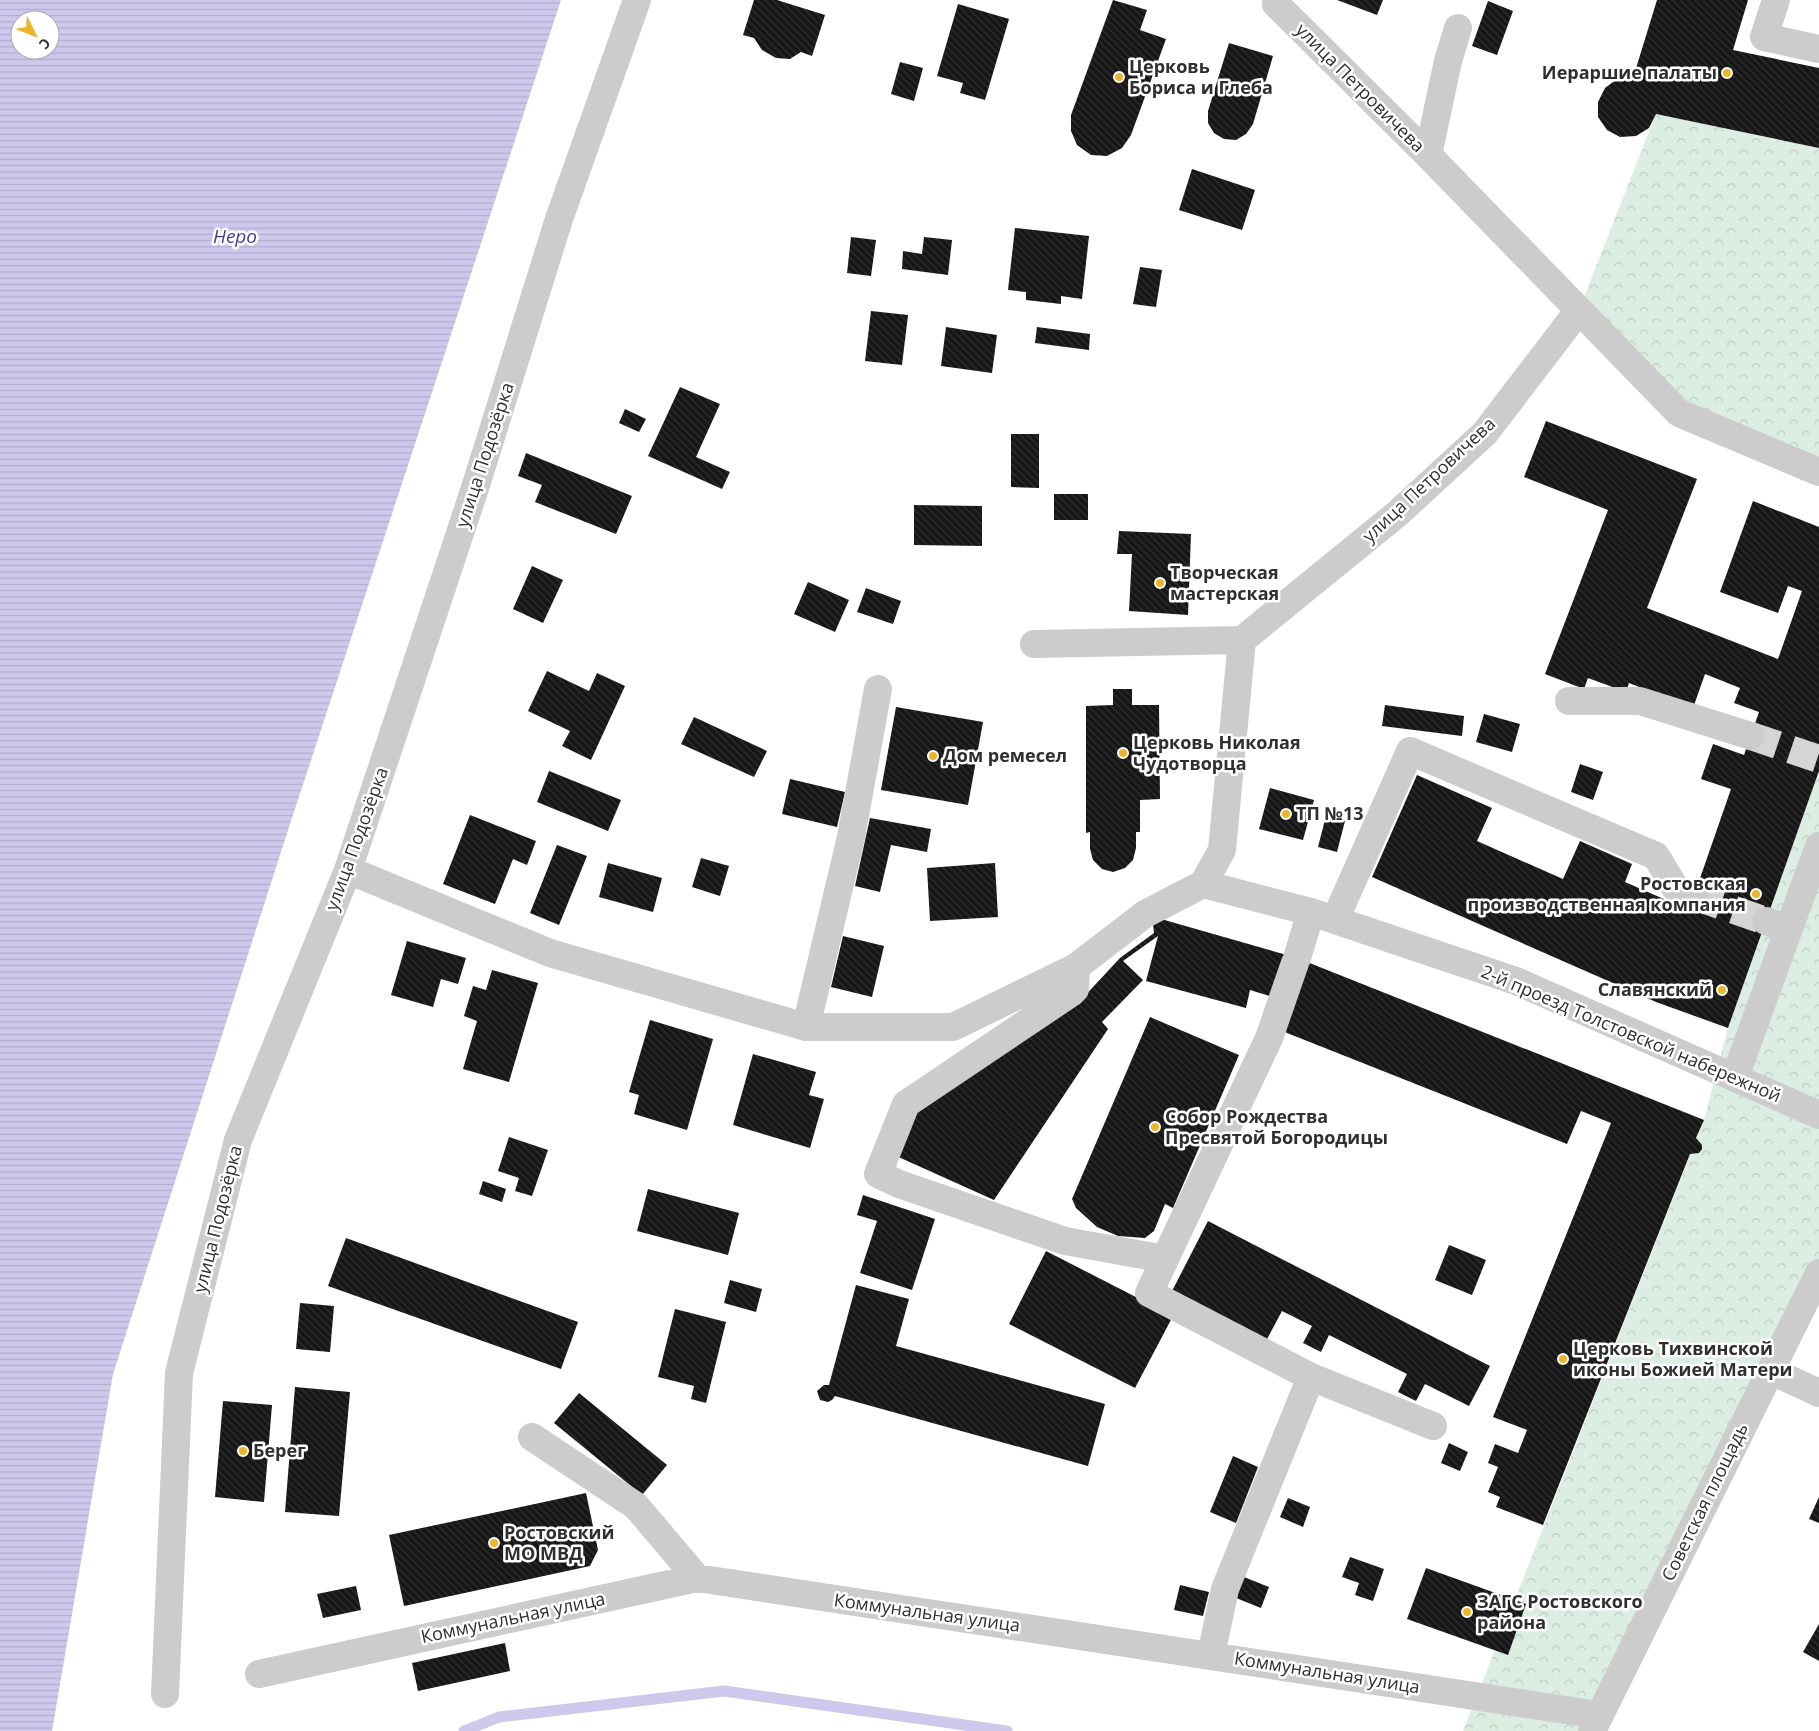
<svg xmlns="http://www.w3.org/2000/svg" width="1819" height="1731" viewBox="0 0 1819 1731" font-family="'Open Sans',sans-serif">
	<defs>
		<pattern id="park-crowns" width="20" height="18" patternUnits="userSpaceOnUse" patternTransform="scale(1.25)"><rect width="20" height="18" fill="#dcede1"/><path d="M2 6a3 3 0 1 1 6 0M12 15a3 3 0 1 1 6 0" fill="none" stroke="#bdccc1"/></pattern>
		<pattern id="water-rules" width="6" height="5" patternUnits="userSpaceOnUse" patternTransform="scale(1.25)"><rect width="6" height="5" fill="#cfc8ed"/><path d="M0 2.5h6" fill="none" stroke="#b2accc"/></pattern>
		<pattern id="building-back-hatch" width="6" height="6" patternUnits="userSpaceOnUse" patternTransform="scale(1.25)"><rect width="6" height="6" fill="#161616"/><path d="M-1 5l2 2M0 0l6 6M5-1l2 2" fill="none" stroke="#303030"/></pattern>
	</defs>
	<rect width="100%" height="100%" fill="#fff"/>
	<path fill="url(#park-crowns)" d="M 1656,114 L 1819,148 L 1819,472 L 1679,413 L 1579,310 Z
		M 1819,772 L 1819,1273 L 1592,1731 L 1463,1731 L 1704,1120 L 1728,1028 Z"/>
	<path fill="url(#water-rules)" fill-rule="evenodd" d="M 0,0 L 561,0 L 290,824 L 113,1374 L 52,1731 L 0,1731 ZM 20,20 L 50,20 L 50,50 L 20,50 Z"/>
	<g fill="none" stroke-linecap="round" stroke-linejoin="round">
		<path stroke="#cfc8ed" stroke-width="11" d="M 464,1731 L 499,1717 L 724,1691 L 1007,1731"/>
	</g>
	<path fill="url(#building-back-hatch)" d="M 754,0 L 777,0 L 825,15 L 812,56 L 801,52 L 790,59 L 776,58 L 762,50 L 754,38 L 743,35 Z
		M 1113,0 L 1147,10 L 1140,30 L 1166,39 L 1131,135 L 1122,148 L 1107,156 L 1091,155 L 1077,145 L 1071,131 L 1071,115 Z
		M 1337,0 L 1383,0 L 1377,15 Z
		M 1657,0 L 1748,0 L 1733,50 L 1819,68 L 1819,148 L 1656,114 L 1649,128 L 1636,136 L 1620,137 L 1607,130 L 1598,117 L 1598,102 L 1605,88 L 1617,79 L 1633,78 Z
		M 1488,1 L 1513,11 L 1497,55 L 1472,46 Z
		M 958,4 L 1009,19 L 985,100 L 960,93 L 963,83 L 937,76 Z
		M 1229,43 L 1273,56 L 1253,124 L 1246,134 L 1236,140 L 1224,139 L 1214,133 L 1208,123 L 1208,111 Z
		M 900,62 L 923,68 L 914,101 L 891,94 Z
		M 1192,169 L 1255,190 L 1242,230 L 1179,210 Z
		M 1015,228 L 1089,236 L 1082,299 L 1061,296 L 1061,304 L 1026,300 L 1026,292 L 1008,290 Z
		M 851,237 L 876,240 L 871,276 L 847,273 Z
		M 924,237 L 952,240 L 948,275 L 902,269 L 903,251 L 922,254 Z
		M 1140,267 L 1162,270 L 1156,307 L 1133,304 Z
		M 871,311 L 908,315 L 902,365 L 865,361 Z
		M 946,327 L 997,335 L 992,373 L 941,366 Z
		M 1037,327 L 1090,334 L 1089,350 L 1035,343 Z
		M 680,387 L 720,404 L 696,457 L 730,472 L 722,489 L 648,456 Z
		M 625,409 L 646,419 L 639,432 L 619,423 Z
		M 1546,421 L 1697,479 L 1647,608 L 1778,659 L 1802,591 L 1788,586 L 1778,613 L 1720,592 L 1753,501 L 1819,527 L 1819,771 L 1728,1028 L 1656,1002 L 1372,877 L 1417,775 L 1492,808 L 1477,841 L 1563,879 L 1580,841 L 1632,864 L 1625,882 L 1689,910 L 1731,789 L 1701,779 L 1713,744 L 1744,755 L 1759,712 L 1734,703 L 1740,688 L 1705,674 L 1693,708 L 1629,683 L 1626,692 L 1588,678 L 1584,689 L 1545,674 L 1608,510 L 1524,477 Z
		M 1011,434 L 1039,434 L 1039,488 L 1011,487 Z
		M 526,453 L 632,496 L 616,534 L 535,502 L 542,485 L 518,476 Z
		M 1054,494 L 1088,494 L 1088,520 L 1054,520 Z
		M 914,505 L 982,506 L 982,546 L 914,545 Z
		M 1119,531 L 1191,534 L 1188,615 L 1129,611 L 1132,554 L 1117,554 Z
		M 532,566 L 563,580 L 543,623 L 513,609 Z
		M 808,582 L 849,600 L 835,632 L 794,614 Z
		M 866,588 L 901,601 L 893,624 L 857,612 Z
		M 547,671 L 589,691 L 597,673 L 625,686 L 591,760 L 562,746 L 570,731 L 528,711 Z
		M 1113,689 L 1132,689 L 1132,705 L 1159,705 L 1160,799 L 1140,800 L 1140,832 L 1136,832 L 1136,848 L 1133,860 L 1125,868 L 1113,872 L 1102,869 L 1093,860 L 1090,849 L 1090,832 L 1086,833 L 1086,706 L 1113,705 Z
		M 1385,705 L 1464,716 L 1462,736 L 1382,726 Z
		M 896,707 L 983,722 L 968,805 L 881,790 Z
		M 1484,714 L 1520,724 L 1512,752 L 1476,742 Z
		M 694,717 L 767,751 L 754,777 L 681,744 Z
		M 1580,764 L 1603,772 L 1593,800 L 1571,792 Z
		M 549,771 L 621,800 L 608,831 L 537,802 Z
		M 790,779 L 845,792 L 837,827 L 782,814 Z
		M 1270,788 L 1314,800 L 1303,840 L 1259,829 Z
		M 470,815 L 536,841 L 527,865 L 513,859 L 495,904 L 443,884 Z
		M 1326,816 L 1345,821 L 1337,852 L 1318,847 Z
		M 870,818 L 931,829 L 927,852 L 891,845 L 880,892 L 855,886 Z
		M 557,845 L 587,856 L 559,925 L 530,913 Z
		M 701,858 L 729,866 L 720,896 L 692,887 Z
		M 608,863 L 662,878 L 653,912 L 599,897 Z
		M 995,863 L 998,917 L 930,921 L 927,868 Z
		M 1161,919 L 1297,958 L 1704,1120 L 1696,1138 L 1702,1145 L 1702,1149 L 1699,1153 L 1690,1154 L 1543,1525 L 1496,1507 L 1500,1497 L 1488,1492 L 1498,1467 L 1488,1463 L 1495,1444 L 1518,1453 L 1527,1430 L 1493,1417 L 1611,1123 L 1581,1111 L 1567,1144 L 1282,1031 L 1273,997 L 1250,990 L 1246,1008 L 1146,981 L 1158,936 L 1123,961 L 1143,980 L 1102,1022 L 1108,1029 L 994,1200 L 894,1155 L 915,1109 L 1080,1001 L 1120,958 L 1154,933 L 1153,924 Z
		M 843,936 L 884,946 L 872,997 L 831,987 Z
		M 407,941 L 466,958 L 458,984 L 441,979 L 433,1007 L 391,995 Z
		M 492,970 L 538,983 L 509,1082 L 463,1069 L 477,1021 L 464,1016 L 473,986 L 486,990 Z
		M 1150,1017 L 1239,1055 L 1173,1208 L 1165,1204 L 1154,1231 L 1145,1238 L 1118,1236 L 1097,1227 L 1076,1208 L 1072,1199 Z
		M 650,1020 L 713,1039 L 687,1130 L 634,1114 L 639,1095 L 629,1092 Z
		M 753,1054 L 816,1072 L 809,1095 L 824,1099 L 810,1148 L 733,1125 Z
		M 509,1137 L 548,1150 L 532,1196 L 515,1191 L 519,1178 L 498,1171 Z
		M 483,1181 L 506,1189 L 502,1202 L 479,1194 Z
		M 648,1189 L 739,1213 L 728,1255 L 637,1231 Z
		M 863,1195 L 935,1219 L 912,1290 L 860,1273 L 877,1221 L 857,1215 Z
		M 1208,1221 L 1490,1366 L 1469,1406 L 1425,1384 L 1416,1401 L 1398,1392 L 1407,1374 L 1329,1335 L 1321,1352 L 1303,1343 L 1312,1326 L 1282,1311 L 1265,1343 L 1170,1295 Z
		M 346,1238 L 578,1322 L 561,1369 L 328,1286 Z
		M 1449,1245 L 1486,1260 L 1472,1295 L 1435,1280 Z
		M 1046,1251 L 1173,1316 L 1135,1388 L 1009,1324 Z
		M 730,1280 L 762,1289 L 756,1312 L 724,1303 Z
		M 856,1285 L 909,1299 L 896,1346 L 1105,1404 L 1088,1466 L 835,1396 L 832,1400 L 828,1402 L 820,1400 L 817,1391 L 824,1385 L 829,1385 Z
		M 300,1303 L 334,1306 L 330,1352 L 296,1349 Z
		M 675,1309 L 726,1322 L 706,1403 L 691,1399 L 694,1386 L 658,1377 Z
		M 295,1387 L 350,1392 L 339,1516 L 285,1512 Z
		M 579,1393 L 667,1465 L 642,1495 L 554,1423 Z
		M 223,1401 L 272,1405 L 264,1502 L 215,1497 Z
		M 1449,1443 L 1468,1452 L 1460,1471 L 1441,1463 Z
		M 1233,1456 L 1258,1467 L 1236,1523 L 1210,1512 Z
		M 586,1493 L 598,1550 L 590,1566 L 404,1606 L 389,1535 Z
		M 1819,1497 L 1819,1523 L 1809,1519 Z
		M 1288,1498 L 1310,1507 L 1303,1527 L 1280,1517 Z
		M 1350,1557 L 1384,1569 L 1373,1601 L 1355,1595 L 1359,1583 L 1342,1577 Z
		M 1426,1568 L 1526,1604 L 1508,1655 L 1407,1619 Z
		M 1244,1577 L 1269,1587 L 1261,1608 L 1236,1598 Z
		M 1180,1585 L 1209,1592 L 1203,1616 L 1174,1610 Z
		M 356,1586 L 361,1610 L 323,1618 L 317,1594 Z
		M 1819,1624 L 1819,1661 L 1803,1652 Z
		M 505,1643 L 510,1671 L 418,1691 L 412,1663 Z"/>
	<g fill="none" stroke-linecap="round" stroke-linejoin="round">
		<path stroke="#d5d5d5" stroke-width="28" stroke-dasharray="28 14" stroke-linecap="butt" d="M 1751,736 L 1819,759
			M 1694,896 L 1766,921"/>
		<path stroke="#ccc" stroke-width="28" d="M 1277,0 L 1276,4 L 1428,155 L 1679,413 L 1819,472
			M 1776,0 L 1764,37 L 1819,49
			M 1428,155 L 1448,61 L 1458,28
			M 1034,644 L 1242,640 L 1397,514 L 1485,433 L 1579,310
			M 1569,701 L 1640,701 L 1751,736
			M 348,870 L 550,953 L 806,1027 L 953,1027 L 1076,967 L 1145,914 L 1203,884 L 1311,912 L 1516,981 L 1819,1115
			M 1203,884 L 1222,850 L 1242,640
			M 1335,920 L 1410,751 L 1656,856 L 1676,889 L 1694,896
			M 1766,921 L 1789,929
			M 1297,958 L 1311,912
			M 1076,967 L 1075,989 L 1071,993 L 906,1104 L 878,1174 L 899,1184 L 1065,1241 L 1165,1259 L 1149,1293 L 1311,1377 L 1433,1426
			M 806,1027 L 851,837 L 878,689
			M 1735,1077 L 1819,846
			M 1165,1259 L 1269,1038 L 1295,963
			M 1771,1371 L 1819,1393
			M 532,1437 L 636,1506 L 697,1578
			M 1211,1655 L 1225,1589 L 1311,1377
			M 259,1674 L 697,1578 L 1599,1715
			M 165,1694 L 179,1373 L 238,1140 L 348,870 L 475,488 L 559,219 L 637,0
			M 1592,1731 L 1819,1273"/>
	</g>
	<g fill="#ebb52c" stroke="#fff" stroke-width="2">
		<circle cx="1727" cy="73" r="5"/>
		<circle cx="1119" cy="77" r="5"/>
		<circle cx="1160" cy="583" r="5"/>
		<circle cx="1123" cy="753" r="5"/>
		<circle cx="933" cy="756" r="5"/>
		<circle cx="1286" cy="814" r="5"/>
		<circle cx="1756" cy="894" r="5"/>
		<circle cx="1722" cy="990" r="5"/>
		<circle cx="1155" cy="1127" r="5"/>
		<circle cx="1563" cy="1359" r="5"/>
		<circle cx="243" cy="1451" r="5"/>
		<circle cx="494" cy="1543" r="5"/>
		<circle cx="1467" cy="1612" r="5"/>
	</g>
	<g text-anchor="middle" stroke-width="5" stroke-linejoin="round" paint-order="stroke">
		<g font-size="18" font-weight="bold" fill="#2f2f2f" stroke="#fff" text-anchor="start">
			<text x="1129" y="73">Церковь<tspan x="1129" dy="21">Бориса и Глеба</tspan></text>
			<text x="1717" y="79" text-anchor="end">Иераршие палаты</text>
			<text x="1170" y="579">Творческая<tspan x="1170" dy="21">мастерская</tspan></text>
			<text x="1133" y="749">Церковь Николая<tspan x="1133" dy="21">Чудотворца</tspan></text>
			<text x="943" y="762">Дом ремесел</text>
			<text x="1296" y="820">ТП №13</text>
			<text x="1746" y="890" text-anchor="end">Ростовская<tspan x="1746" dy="21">производственная компания</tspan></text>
			<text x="1712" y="996" text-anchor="end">Славянский</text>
			<text x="1165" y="1123">Собор Рождества<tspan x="1165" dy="21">Пресвятой Богородицы</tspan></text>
			<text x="1573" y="1355">Церковь Тихвинской<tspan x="1573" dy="21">иконы Божией Матери</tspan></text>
			<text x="253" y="1457">Берег</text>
			<text x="504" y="1539">Ростовский<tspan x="504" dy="21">МО МВД</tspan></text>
			<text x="1477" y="1608">ЗАГС Ростовского<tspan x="1477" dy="21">района</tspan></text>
		</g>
		<g font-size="18" fill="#2f2f2f" stroke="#fff">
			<text transform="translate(1360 88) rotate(45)" y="6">улица Петровичева</text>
			<text transform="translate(485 455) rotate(-72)" y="6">улица Подозёрка</text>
			<text transform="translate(1429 480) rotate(-43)" y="6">улица Петровичева</text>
			<text transform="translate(357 839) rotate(-70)" y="6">улица Подозёрка</text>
			<text transform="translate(1631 1034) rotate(23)" y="6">2-й проезд Толстовской набережной</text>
			<text transform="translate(218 1219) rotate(-76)" y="6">улица Подозёрка</text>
			<text transform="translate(1705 1502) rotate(-64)" y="6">Советская площадь</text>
			<text transform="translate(927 1613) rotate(8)" y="6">Коммунальная улица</text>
			<text transform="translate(513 1618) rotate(-12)" y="6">Коммунальная улица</text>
			<text transform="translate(1327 1673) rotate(9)" y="6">Коммунальная улица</text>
		</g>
		<g font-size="19" font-style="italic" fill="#4a3a94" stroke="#fff">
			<text x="235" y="243">Неро</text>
		</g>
	</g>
	<g transform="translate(35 35) rotate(132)"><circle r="24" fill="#ffffff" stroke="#acacac"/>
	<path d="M0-4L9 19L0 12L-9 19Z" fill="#ebb52c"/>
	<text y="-8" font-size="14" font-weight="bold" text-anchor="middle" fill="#2f2f2f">С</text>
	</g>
</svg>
